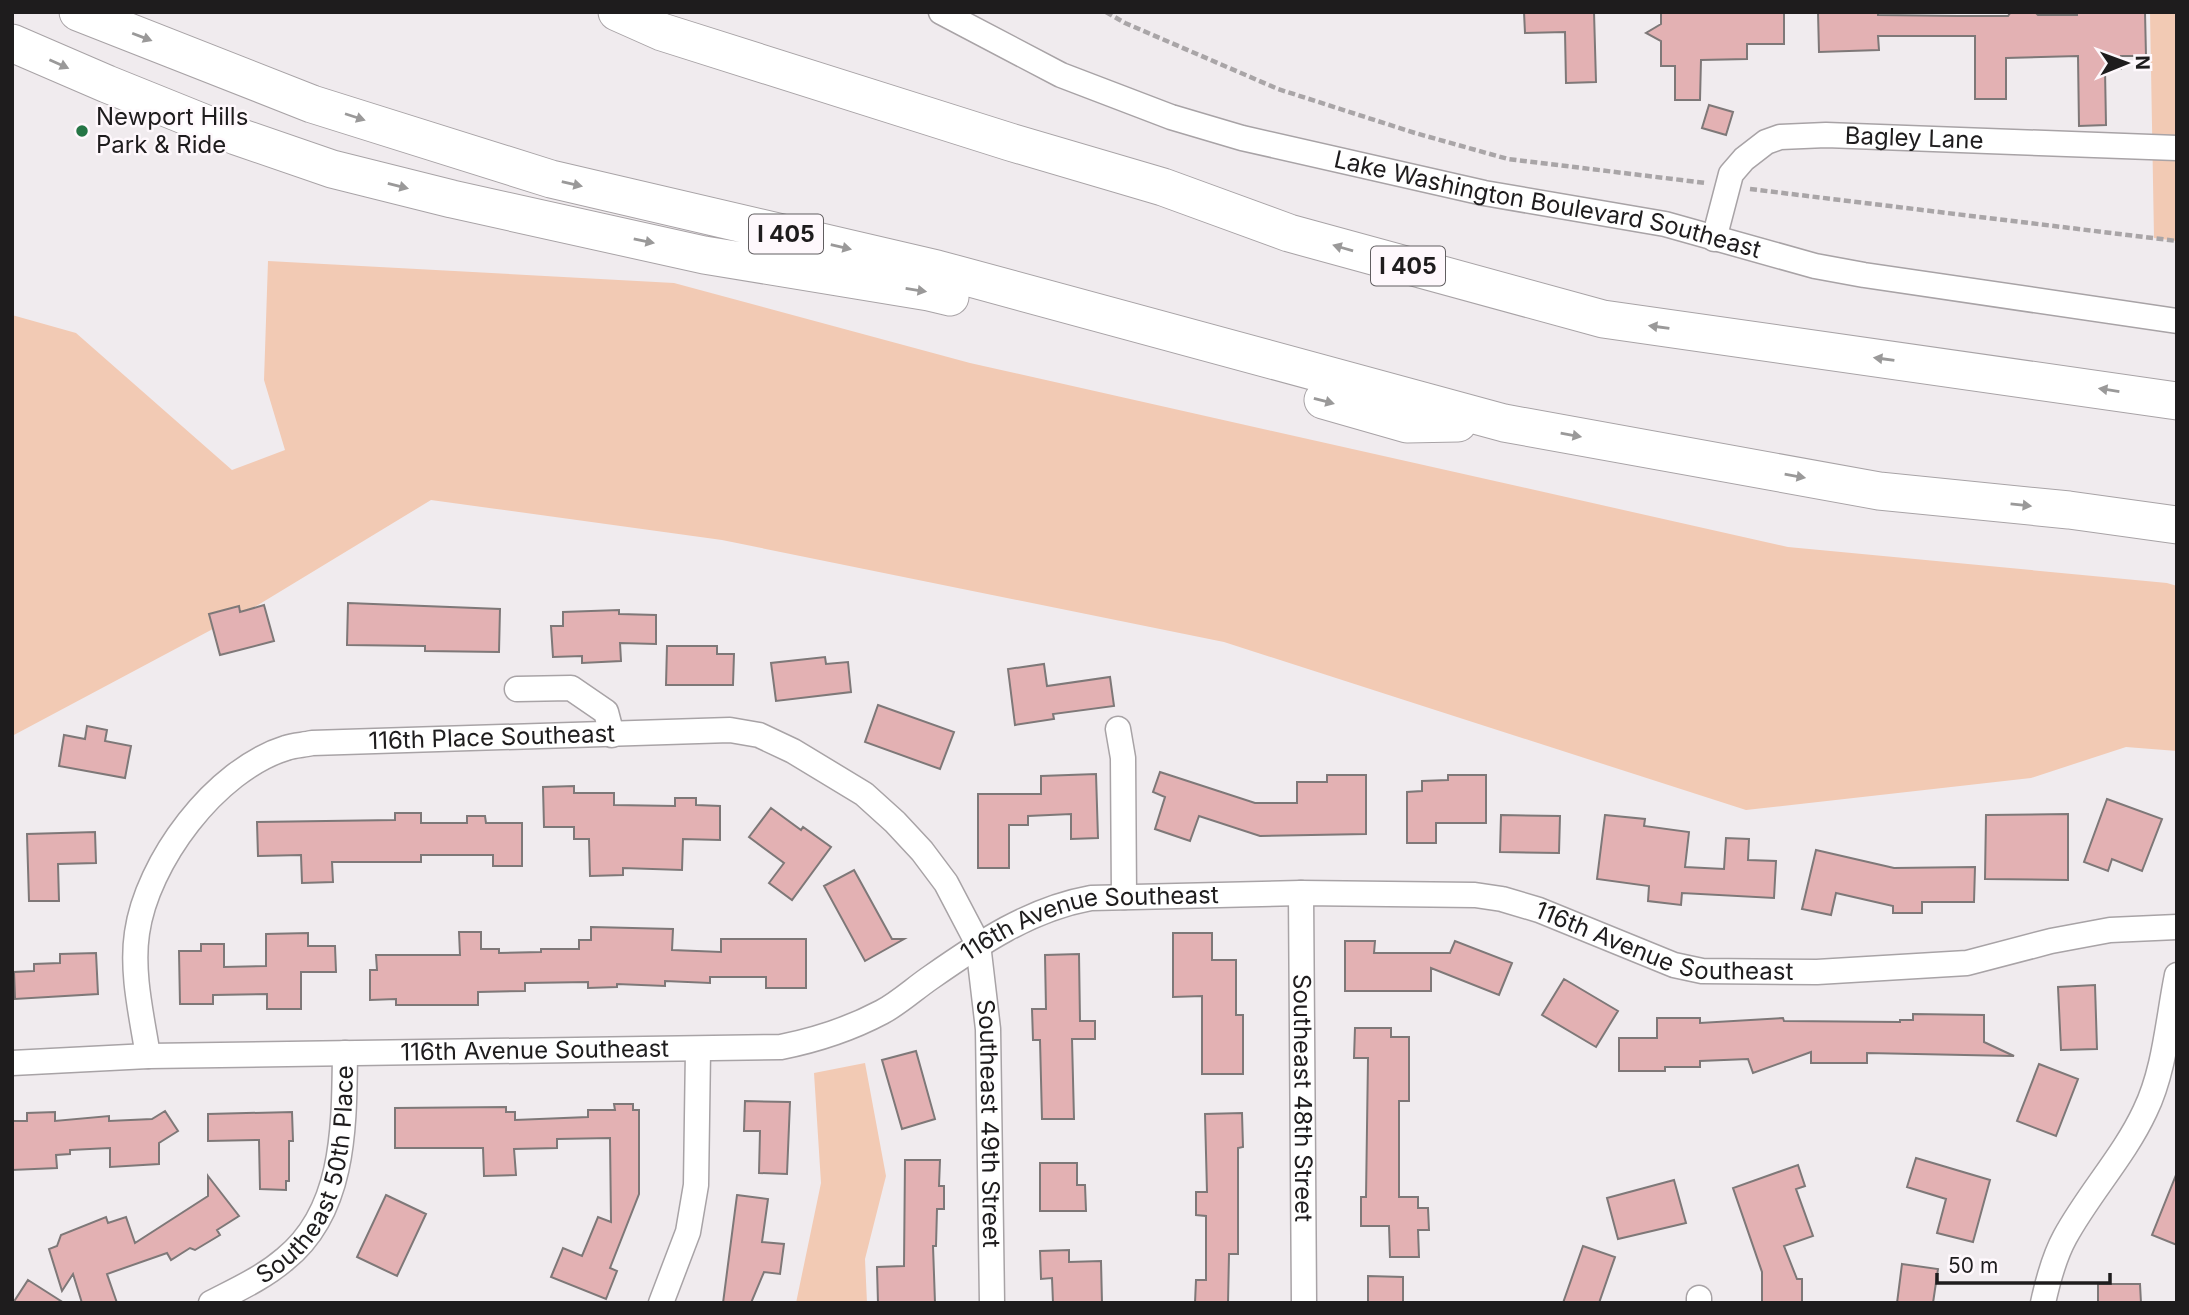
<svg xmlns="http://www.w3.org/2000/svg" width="2189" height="1315" viewBox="0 0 2189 1315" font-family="Inter,sans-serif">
	<rect width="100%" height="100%" fill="#f0ebee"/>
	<path fill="#f2cab4" d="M 2150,12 L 2177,12 L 2177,241 L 2154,238 Z
		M 268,261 L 674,283 L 970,363 L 1788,547 L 2167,583 L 2177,586 L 2177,751 L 2126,747 L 2031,778 L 1746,810 L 1224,642 L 722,540 L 431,500 L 258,605 L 12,736 L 12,315 L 76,333 L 232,470 L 285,450 L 264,380 Z
		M 865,1063 L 886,1176 L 865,1259 L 867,1303 L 796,1303 L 821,1183 L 814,1073 Z"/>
	<path fill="#e3b1b3" stroke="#7e7878" stroke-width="2" d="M 1524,12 L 1594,12 L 1596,82 L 1566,83 L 1565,32 L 1525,33 Z
		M 1661,12 L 1784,12 L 1784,44 L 1747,44 L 1747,59 L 1701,60 L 1700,100 L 1675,100 L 1675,66 L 1661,66 L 1661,41 L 1646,33 L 1661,24 Z
		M 1818,12 L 1878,12 L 1878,15 L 1958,16 L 2008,16 L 2011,12 L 2035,12 L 2038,15 L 2077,15 L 2077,12 L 2145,12 L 2146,56 L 2121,56 L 2121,69 L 2105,69 L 2106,125 L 2079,126 L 2078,56 L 2006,58 L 2006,99 L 1975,99 L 1975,36 L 1878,36 L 1879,50 L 1819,52 Z
		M 1709,105 L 1733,112 L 1726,135 L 1702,128 Z
		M 348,603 L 500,609 L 499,652 L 425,651 L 425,646 L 347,645 Z
		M 264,605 L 274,641 L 220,655 L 209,614 L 239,606 L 240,612 Z
		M 619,610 L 619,614 L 656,615 L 656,644 L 620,643 L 621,661 L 582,663 L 582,656 L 553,657 L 551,626 L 563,626 L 563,612 Z
		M 667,646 L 717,646 L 717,654 L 734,654 L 733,685 L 666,685 Z
		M 825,657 L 826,664 L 848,662 L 851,692 L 776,701 L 771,663 Z
		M 1044,664 L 1047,686 L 1110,677 L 1114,706 L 1053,714 L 1054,719 L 1015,725 L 1008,669 Z
		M 878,705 L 954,732 L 940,769 L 865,742 Z
		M 87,726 L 107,730 L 105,741 L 131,746 L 125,778 L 59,766 L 64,735 L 85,739 Z
		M 1160,772 L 1255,803 L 1297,803 L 1297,782 L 1327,782 L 1327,775 L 1366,775 L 1366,834 L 1260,836 L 1199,816 L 1190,841 L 1155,829 L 1165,797 L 1153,792 Z
		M 1096,774 L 1098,838 L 1071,839 L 1071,814 L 1028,816 L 1028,825 L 1009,825 L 1009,868 L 978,868 L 978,794 L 1041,794 L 1041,776 Z
		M 1448,775 L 1486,775 L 1486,823 L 1436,823 L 1436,843 L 1407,843 L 1407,792 L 1422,791 L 1422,781 L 1448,780 Z
		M 574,786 L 574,793 L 614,793 L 614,805 L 675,806 L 675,798 L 696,798 L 696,805 L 720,806 L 720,840 L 683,839 L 682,870 L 623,868 L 623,875 L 590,876 L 589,839 L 574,839 L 574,827 L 544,827 L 543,787 Z
		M 2107,799 L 2162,819 L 2142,871 L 2112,859 L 2108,871 L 2084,862 Z
		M 771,808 L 801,830 L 803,827 L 831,847 L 792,900 L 769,883 L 784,863 L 749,837 Z
		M 395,813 L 421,813 L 421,823 L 467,823 L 467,816 L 485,816 L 486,823 L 522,823 L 522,866 L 493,866 L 493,855 L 421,855 L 421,862 L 332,862 L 333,882 L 302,883 L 301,855 L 258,856 L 257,822 L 395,820 Z
		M 2068,814 L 2068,880 L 1985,879 L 1986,815 Z
		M 1501,815 L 1560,816 L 1559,853 L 1500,852 Z
		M 1605,815 L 1645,819 L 1644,826 L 1689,832 L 1685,867 L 1724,869 L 1726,838 L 1749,839 L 1748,860 L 1776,861 L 1774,898 L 1682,893 L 1681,905 L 1648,901 L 1649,886 L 1597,879 Z
		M 95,832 L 96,863 L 58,864 L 59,901 L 29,901 L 27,834 Z
		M 1816,850 L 1894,868 L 1975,867 L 1974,902 L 1922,902 L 1922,913 L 1893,913 L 1893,906 L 1836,893 L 1831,915 L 1802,909 Z
		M 854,870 L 892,939 L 904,939 L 865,961 L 824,886 Z
		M 591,927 L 673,929 L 672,950 L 721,952 L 721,939 L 806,939 L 806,988 L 766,988 L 766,977 L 710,977 L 710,983 L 665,981 L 665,986 L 617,984 L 617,987 L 588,988 L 588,982 L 525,983 L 525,991 L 478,992 L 478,1005 L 396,1005 L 396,999 L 370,1000 L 370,970 L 377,970 L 376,955 L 460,955 L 459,932 L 481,932 L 481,949 L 499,949 L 499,953 L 541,952 L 541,949 L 579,949 L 579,940 L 591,940 Z
		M 308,933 L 308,946 L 335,946 L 336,972 L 301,972 L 301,1009 L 267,1009 L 267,994 L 213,995 L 213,1004 L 180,1004 L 179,951 L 201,951 L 201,944 L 224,944 L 224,967 L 266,966 L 266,934 Z
		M 1173,933 L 1212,933 L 1212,960 L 1236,960 L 1236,1015 L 1243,1015 L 1243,1074 L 1202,1074 L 1202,996 L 1173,997 Z
		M 1345,941 L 1375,941 L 1374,953 L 1450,953 L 1455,941 L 1512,963 L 1499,995 L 1431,968 L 1431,991 L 1345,991 Z
		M 96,953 L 98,994 L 15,999 L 14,972 L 34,971 L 34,964 L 60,963 L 60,954 Z
		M 1079,954 L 1080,1021 L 1095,1021 L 1095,1039 L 1072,1039 L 1074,1119 L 1042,1119 L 1040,1040 L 1033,1040 L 1032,1009 L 1046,1009 L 1045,955 Z
		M 1564,979 L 1618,1011 L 1596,1047 L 1542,1015 Z
		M 2095,985 L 2097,1049 L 2061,1050 L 2058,987 Z
		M 1913,1014 L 1984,1015 L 1984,1042 L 2014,1056 L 1867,1053 L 1867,1063 L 1811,1063 L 1811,1052 L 1753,1073 L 1748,1059 L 1700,1061 L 1700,1067 L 1665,1067 L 1665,1071 L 1619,1071 L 1619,1038 L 1657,1038 L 1657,1018 L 1700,1018 L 1700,1023 L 1783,1018 L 1784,1021 L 1900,1022 L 1900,1020 L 1913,1020 Z
		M 1355,1028 L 1391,1028 L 1391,1037 L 1409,1037 L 1409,1101 L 1399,1101 L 1399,1197 L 1418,1197 L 1418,1208 L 1428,1208 L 1429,1230 L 1418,1230 L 1419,1257 L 1390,1257 L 1389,1226 L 1361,1226 L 1361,1197 L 1366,1197 L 1368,1058 L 1354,1058 Z
		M 916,1051 L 935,1119 L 902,1129 L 882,1060 Z
		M 2039,1064 L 2078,1079 L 2056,1136 L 2017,1121 Z
		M 745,1101 L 790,1102 L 787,1174 L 759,1173 L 760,1131 L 744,1131 Z
		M 614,1104 L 633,1104 L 633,1110 L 639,1110 L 639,1194 L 610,1268 L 617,1271 L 606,1299 L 551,1277 L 563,1248 L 582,1256 L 598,1217 L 611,1222 L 610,1138 L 557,1139 L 557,1148 L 514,1149 L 516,1175 L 484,1176 L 483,1148 L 395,1148 L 395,1108 L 506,1107 L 506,1112 L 515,1112 L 515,1120 L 588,1117 L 588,1110 L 615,1110 Z
		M 165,1111 L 178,1131 L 159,1143 L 159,1164 L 110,1167 L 110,1148 L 70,1150 L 70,1154 L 56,1155 L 57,1168 L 12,1170 L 12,1121 L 27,1121 L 27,1113 L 55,1112 L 55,1121 L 109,1116 L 109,1121 L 152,1119 Z
		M 292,1112 L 293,1141 L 289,1141 L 289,1181 L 286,1181 L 286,1190 L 260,1189 L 259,1140 L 208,1141 L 208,1114 Z
		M 1242,1113 L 1243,1147 L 1238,1148 L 1238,1254 L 1229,1254 L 1228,1303 L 1195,1303 L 1196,1280 L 1206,1280 L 1206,1216 L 1196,1215 L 1196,1192 L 1207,1192 L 1205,1114 Z
		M 1916,1158 L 1990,1180 L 1973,1242 L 1937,1233 L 1946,1199 L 1907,1187 Z
		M 905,1160 L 940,1160 L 939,1186 L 944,1186 L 944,1209 L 937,1209 L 936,1246 L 933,1246 L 935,1303 L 878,1303 L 877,1267 L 904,1266 Z
		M 1040,1163 L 1077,1163 L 1077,1185 L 1085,1185 L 1086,1211 L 1040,1211 Z
		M 1798,1165 L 1805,1186 L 1796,1189 L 1813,1236 L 1784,1246 L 1797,1279 L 1802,1279 L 1802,1303 L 1762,1303 L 1762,1272 L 1733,1188 Z
		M 2176,1175 L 2177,1175 L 2177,1245 L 2152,1235 Z
		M 208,1176 L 239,1216 L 217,1230 L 220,1235 L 195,1250 L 190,1248 L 171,1260 L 167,1253 L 107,1274 L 117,1303 L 82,1303 L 73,1274 L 62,1291 L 49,1249 L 57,1246 L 61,1235 L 106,1217 L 108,1223 L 126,1217 L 135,1243 L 208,1196 Z
		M 1674,1180 L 1686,1223 L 1618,1239 L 1607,1198 Z
		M 386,1195 L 426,1214 L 397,1276 L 357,1257 Z
		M 737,1195 L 768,1199 L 762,1242 L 784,1244 L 780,1274 L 764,1272 L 751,1303 L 723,1303 Z
		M 1583,1246 L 1615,1257 L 1599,1303 L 1563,1303 Z
		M 1069,1250 L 1069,1262 L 1101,1261 L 1102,1303 L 1053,1303 L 1052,1278 L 1041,1279 L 1040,1251 Z
		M 1902,1264 L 1938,1269 L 1933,1303 L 1897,1303 Z
		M 1368,1276 L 1403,1277 L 1403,1303 L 1368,1303 Z
		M 28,1280 L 64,1303 L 13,1303 Z
		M 2098,1284 L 2140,1284 L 2141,1303 L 2098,1303 Z"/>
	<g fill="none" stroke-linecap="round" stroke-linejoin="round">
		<g stroke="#a8a3a6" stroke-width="27">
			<g id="minor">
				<path id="s1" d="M 941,12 L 1061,75 L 1171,117 L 1242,138 L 1484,193 L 1665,224 L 1815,266 L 1864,275 L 2177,321"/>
				<path id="s2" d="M 1714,239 L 1731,174 L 1744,159 L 1766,142 L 1780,137 L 1826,135 L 2177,148"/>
				<path d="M 517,689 L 571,688 L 606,712 L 612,735"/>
				<path d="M 1118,729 L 1123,758 L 1124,897"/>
				<path id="s3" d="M 1301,893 L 1304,1303"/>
				<path id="s4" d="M 148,1056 C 142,1017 131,973 137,933 C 147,862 215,770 286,748 C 294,745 304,745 312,743 L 730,730 L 759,735 L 793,751 L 864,794 L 895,822 L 922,851 L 946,883 L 978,944 L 988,1029 L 992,1303"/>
				<path id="s5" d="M 12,1063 L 148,1056 L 781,1047 C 816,1040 850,1029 882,1012 C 899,1003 914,989 930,978 C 980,943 1030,909 1091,898 L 1301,893 L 1475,895 L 1502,899 L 1539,910 L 1674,965 L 1702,971 L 1817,972 L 1967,963 L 2051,941 L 2110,930 L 2177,927"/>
				<path id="s6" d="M 211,1303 C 236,1290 263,1278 285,1259 C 346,1210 344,1123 345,1053"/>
				<path d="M 661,1303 L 688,1232 L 696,1185 L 698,1050"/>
				<path d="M 1699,1303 L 1699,1298"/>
				<path d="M 2043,1303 C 2048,1280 2054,1257 2065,1237 C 2089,1193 2124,1156 2145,1111 C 2165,1070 2168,1019 2177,975"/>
			</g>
		</g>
		<g stroke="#a8a3a6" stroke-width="39">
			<path id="highway" d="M 78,12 L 312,104 L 551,179 L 937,269 L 1504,423 L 1879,491 L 2069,510 L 2177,525
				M 617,12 L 662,32 L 1010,142 L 1163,187 L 1289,233 L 1603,319 L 2177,401
				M 12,43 L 107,84 L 236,136 L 332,169 L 452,199 L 704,255 L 929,292 L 950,297
				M 1323,400 L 1407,424 L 1458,423"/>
		</g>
		<path stroke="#a9a5a7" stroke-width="4.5" stroke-dasharray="7 3.5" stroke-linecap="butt" d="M 1106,12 L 1125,23 L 1278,89 L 1415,133 L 1508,159 L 1706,183
			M 1750,189 L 2177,241"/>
		<use href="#minor" stroke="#fff" stroke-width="24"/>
		<use href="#highway" stroke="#fff" stroke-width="37"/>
	</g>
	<defs><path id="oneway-solid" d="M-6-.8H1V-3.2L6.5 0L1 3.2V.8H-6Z" transform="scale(1.75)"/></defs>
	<g fill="#9a9999">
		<use href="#oneway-solid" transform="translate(142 37) rotate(21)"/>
		<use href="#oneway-solid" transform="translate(59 64) rotate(24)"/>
		<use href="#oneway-solid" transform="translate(355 117) rotate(18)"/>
		<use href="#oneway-solid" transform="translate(572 184) rotate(13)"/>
		<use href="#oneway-solid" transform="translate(398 186) rotate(14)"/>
		<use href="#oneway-solid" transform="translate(644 241) rotate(12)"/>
		<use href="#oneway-solid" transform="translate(841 247) rotate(13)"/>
		<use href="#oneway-solid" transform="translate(1343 248) rotate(-164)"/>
		<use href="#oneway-solid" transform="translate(916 290) rotate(9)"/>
		<use href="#oneway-solid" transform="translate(1659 327) rotate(-172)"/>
		<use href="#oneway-solid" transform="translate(1884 359) rotate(-172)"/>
		<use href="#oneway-solid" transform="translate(2109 390) rotate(-171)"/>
		<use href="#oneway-solid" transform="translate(1324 401) rotate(15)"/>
		<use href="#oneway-solid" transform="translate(1571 435) rotate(10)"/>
		<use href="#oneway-solid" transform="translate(1795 476) rotate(10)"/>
		<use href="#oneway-solid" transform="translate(2021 505) rotate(6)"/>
	</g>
	<circle fill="#257545" stroke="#fef8fc" stroke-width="2.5" cx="82" cy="131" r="7"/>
	<g text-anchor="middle" stroke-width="5" stroke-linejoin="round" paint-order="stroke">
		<g fill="#fef8fc" stroke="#615e60" stroke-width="2">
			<rect x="749" y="214.5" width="74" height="39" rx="5"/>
			<rect x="1371" y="246.5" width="74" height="39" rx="5"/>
		</g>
		<g font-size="23" font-weight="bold" fill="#1e1c1d">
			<text x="786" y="242">I 405</text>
			<text x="1408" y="274">I 405</text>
		</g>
		<g font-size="24" fill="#1e1c1d" stroke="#fef8fc" text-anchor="start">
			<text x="96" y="125">Newport Hills<tspan x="96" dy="28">Park &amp; Ride</tspan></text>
		</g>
		<g font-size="24" fill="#1e1c1d" stroke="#fef8fc">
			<text dy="8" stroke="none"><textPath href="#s2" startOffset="264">Bagley Lane</textPath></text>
			<text dy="8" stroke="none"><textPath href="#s1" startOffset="640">Lake Washington Boulevard Southeast</textPath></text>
			<text dy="8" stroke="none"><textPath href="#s4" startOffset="578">116th Place Southeast</textPath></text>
			<text dy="8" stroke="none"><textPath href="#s5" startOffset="1110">116th Avenue Southeast</textPath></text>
			<text dy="8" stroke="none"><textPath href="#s5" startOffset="1698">116th Avenue Southeast</textPath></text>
			<text dy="8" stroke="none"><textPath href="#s5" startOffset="523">116th Avenue Southeast</textPath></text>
			<text dy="8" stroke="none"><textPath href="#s3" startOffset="205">Southeast 48th Street</textPath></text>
			<text dy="8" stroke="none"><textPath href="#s4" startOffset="1337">Southeast 49th Street</textPath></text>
			<text dy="8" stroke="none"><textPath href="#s6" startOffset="175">Southeast 50th Place</textPath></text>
		</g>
	</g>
	<rect width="2189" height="1315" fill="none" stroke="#1e1c1d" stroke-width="28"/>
	<g transform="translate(2126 63) rotate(89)" stroke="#fef8fc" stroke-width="5" paint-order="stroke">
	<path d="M0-5L12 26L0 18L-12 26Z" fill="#1e1c1d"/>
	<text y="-10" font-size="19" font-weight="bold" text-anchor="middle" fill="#1e1c1d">N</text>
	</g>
	<path d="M1937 1273v10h173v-10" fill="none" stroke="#1e1c1d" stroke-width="3.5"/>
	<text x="1948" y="1273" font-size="21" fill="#1e1c1d" stroke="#fef8fc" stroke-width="5" paint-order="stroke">50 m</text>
</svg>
